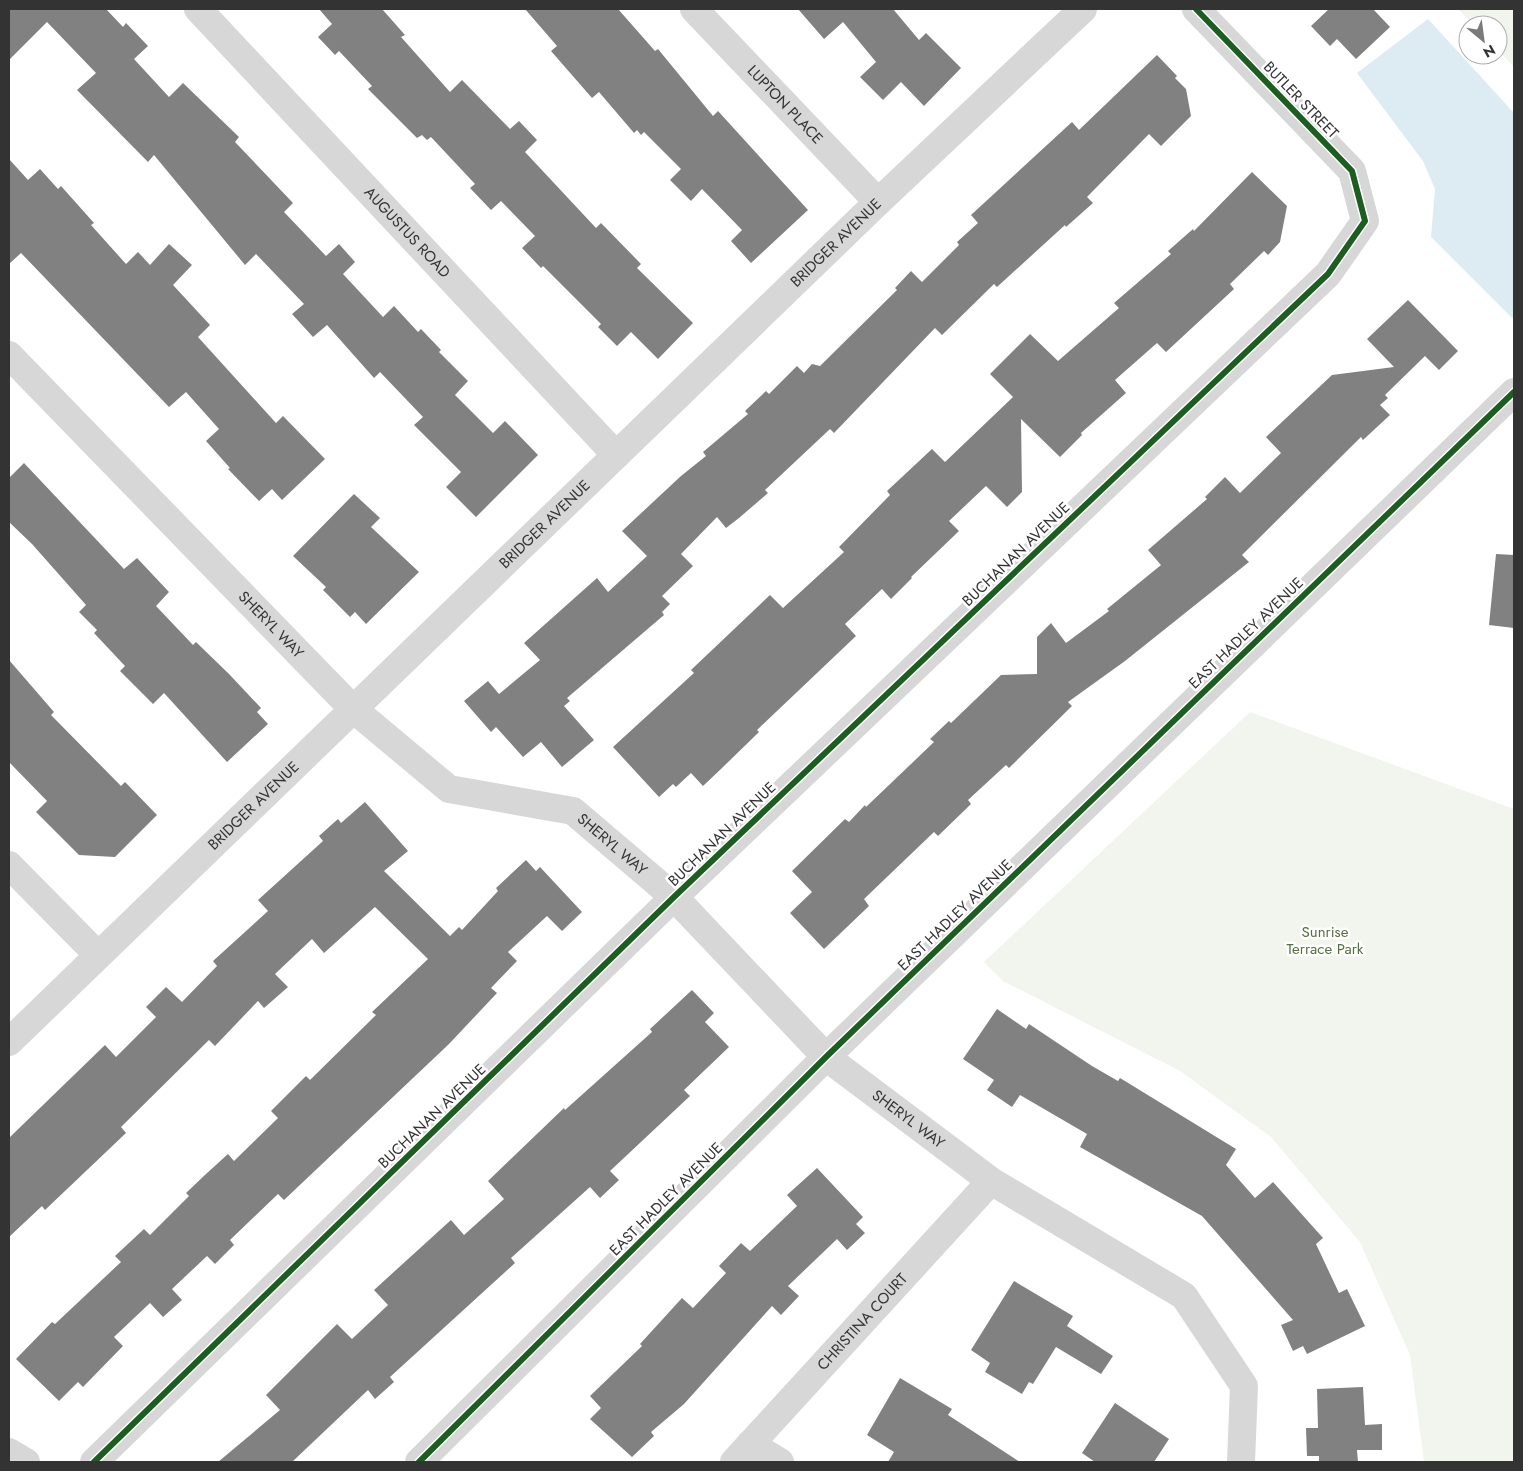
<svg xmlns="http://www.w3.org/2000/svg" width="1523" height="1471" viewBox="0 0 1523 1471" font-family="Jost,sans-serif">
	<rect width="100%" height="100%" fill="#fff"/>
	<path fill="#f1f5ed" d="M 1458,9 L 1514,9 L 1514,67 L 1498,50 L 1498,25 L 1474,25 Z
		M 1250,712 L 1514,809 L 1514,1462 L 1424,1462 L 1410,1355 L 1360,1242 L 1271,1137 L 1180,1071 L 1003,981 L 984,962 Z"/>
	<path fill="#ddebf3" d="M 1428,19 L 1514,113 L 1514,316 L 1512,318 L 1431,237 L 1435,189 L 1423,161 L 1357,73 Z"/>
	<path fill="#818181" d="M 9,9 L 106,9 L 123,27 L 126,23 L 148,46 L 134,59 L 169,97 L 183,83 L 239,137 L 235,142 L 293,203 L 284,212 L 326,256 L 339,244 L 355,262 L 343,274 L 383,317 L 394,306 L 418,332 L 421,329 L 441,350 L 439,352 L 468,381 L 455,395 L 493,433 L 505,421 L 538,455 L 476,517 L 446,487 L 461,472 L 414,425 L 423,417 L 380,372 L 374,378 L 327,325 L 313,337 L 292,314 L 304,304 L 256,254 L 245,265 L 154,155 L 148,162 L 77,90 L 96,73 L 47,22 L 9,60 Z
		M 319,9 L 382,9 L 405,35 L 401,37 L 450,92 L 462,80 L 510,129 L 519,121 L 537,140 L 525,152 L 596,228 L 601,223 L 641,264 L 637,268 L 693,323 L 658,359 L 631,332 L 617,346 L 598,327 L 601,324 L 543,266 L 541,268 L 522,248 L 535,236 L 501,201 L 491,210 L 470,188 L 475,184 L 431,137 L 427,140 L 422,135 L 417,138 L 368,89 L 372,86 L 339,51 L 335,55 L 318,37 L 332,24 Z
		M 525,9 L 618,9 L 655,51 L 658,49 L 713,116 L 718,111 L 808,210 L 751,263 L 731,241 L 742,230 L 702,189 L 691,201 L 670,180 L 681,169 L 644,132 L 641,135 L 637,130 L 634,133 L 599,92 L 592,98 L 551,51 L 557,46 Z
		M 798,9 L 893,9 L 919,40 L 926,33 L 961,68 L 924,106 L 901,82 L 883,100 L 860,77 L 876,62 L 843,22 L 824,39 Z
		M 1329,9 L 1373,9 L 1390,27 L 1356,59 L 1337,39 L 1330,46 L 1311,26 Z
		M 1157,55 L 1177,76 L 1175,78 L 1186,89 L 1191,116 L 1161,146 L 1149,134 L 1087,197 L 1093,203 L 1066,227 L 1065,225 L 997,287 L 994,284 L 942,335 L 935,328 L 834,433 L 830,429 L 765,490 L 768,493 L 739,518 L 726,528 L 717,517 L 681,554 L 693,566 L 662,596 L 670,604 L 662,612 L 664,615 L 567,698 L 570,701 L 564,706 L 594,740 L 562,767 L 541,742 L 523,757 L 496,727 L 491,732 L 464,701 L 488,681 L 499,694 L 540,660 L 524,643 L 597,578 L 608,592 L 647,556 L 622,531 L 681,476 L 706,456 L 703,452 L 748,414 L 745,411 L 766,391 L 769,394 L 797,366 L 804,373 L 812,364 L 820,366 L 897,290 L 895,288 L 911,271 L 922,282 L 959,245 L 957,242 L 978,223 L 971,215 L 1072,122 L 1079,130 Z
		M 9,159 L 28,180 L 40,169 L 58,189 L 61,186 L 94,223 L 91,225 L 126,264 L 138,252 L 150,265 L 169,244 L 192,265 L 173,285 L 210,325 L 198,337 L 276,423 L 283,416 L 325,459 L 282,500 L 272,489 L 259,501 L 228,469 L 230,468 L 206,441 L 219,429 L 186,392 L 169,407 L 21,253 L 9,264 Z
		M 1252,172 L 1287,206 L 1280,242 L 1268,255 L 1264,251 L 1230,284 L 1234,289 L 1166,352 L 1157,343 L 1115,380 L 1126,393 L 1081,433 L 1082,435 L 1060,457 L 1021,419 L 1022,492 L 1007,507 L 986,486 L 949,521 L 959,531 L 911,577 L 912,578 L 891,599 L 882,589 L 845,624 L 856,636 L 757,730 L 759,732 L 722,768 L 703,786 L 691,773 L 676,787 L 673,784 L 659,797 L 613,747 L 694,673 L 691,670 L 770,595 L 783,608 L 844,552 L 839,547 L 890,495 L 887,491 L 932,449 L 945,462 L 1013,397 L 990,374 L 1030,334 L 1058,361 L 1119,308 L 1114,303 L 1171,254 L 1168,251 L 1193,229 L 1194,231 Z
		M 1408,300 L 1458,351 L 1439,370 L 1425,356 L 1385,395 L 1388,398 L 1380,405 L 1390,415 L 1363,440 L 1361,437 L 1242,555 L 1249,562 L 1125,661 L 1068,702 L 1072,706 L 1009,768 L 1006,765 L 968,800 L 971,804 L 938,836 L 934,832 L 864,899 L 869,906 L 824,949 L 790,913 L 812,892 L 792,871 L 845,819 L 849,822 L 865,805 L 866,807 L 934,742 L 930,739 L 949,721 L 951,723 L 1001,675 L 1037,674 L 1037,637 L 1051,623 L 1066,643 L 1109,611 L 1107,609 L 1161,565 L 1148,550 L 1207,499 L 1205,497 L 1225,477 L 1240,493 L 1281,453 L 1266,437 L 1332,375 L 1394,367 L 1367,339 Z
		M 24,463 L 124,569 L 137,558 L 169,592 L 156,606 L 193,645 L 196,642 L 229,674 L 261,708 L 257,712 L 268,724 L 227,762 L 164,693 L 153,704 L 120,671 L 125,666 L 94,633 L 97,630 L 79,612 L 86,605 L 32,544 L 9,522 L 9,478 Z
		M 354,494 L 380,518 L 371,527 L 419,572 L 366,624 L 355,612 L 350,617 L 323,590 L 326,587 L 293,556 Z
		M 1496,554 L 1514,555 L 1514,628 L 1489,625 Z
		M 9,660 L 54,712 L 51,715 L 121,786 L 125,782 L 157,815 L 115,857 L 79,855 L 36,812 L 47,801 L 9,762 Z
		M 365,802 L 408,851 L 384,871 L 450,936 L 459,927 L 462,930 L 498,891 L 496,888 L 526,860 L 536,871 L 540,867 L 582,912 L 562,931 L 547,916 L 508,952 L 517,961 L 491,988 L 497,993 L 449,1044 L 284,1200 L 278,1194 L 230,1240 L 234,1245 L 215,1264 L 207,1256 L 172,1289 L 182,1300 L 163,1317 L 150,1303 L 114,1337 L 123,1346 L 83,1387 L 78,1382 L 59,1401 L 16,1359 L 52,1322 L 55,1324 L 121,1262 L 115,1256 L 144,1229 L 150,1235 L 189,1196 L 186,1193 L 206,1174 L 228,1154 L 234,1161 L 278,1118 L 271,1111 L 306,1076 L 310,1080 L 376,1015 L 372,1012 L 428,959 L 375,907 L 324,953 L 312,939 L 275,974 L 288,987 L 264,1008 L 258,1001 L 215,1046 L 209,1040 L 121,1127 L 126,1133 L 45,1210 L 42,1206 L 9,1237 L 9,1138 L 105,1045 L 116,1057 L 156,1017 L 146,1007 L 166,987 L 182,1002 L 217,966 L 213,961 L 268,911 L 258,900 L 323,841 L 319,836 L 338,819 L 341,823 Z
		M 692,990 L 714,1013 L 705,1022 L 729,1047 L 684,1090 L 690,1096 L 610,1171 L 619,1180 L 600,1198 L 590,1187 L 511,1258 L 515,1263 L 390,1377 L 394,1382 L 375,1399 L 368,1390 L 292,1462 L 218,1462 L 280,1410 L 266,1395 L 337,1324 L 352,1339 L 388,1305 L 374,1290 L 451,1220 L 464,1235 L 504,1199 L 488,1181 L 564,1108 L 565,1110 L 652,1032 L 650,1029 Z
		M 997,1009 L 1026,1029 L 1029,1024 L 1092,1066 L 1118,1081 L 1120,1078 L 1236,1149 L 1226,1165 L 1255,1198 L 1273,1182 L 1323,1238 L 1316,1244 L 1339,1293 L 1347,1289 L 1365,1326 L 1307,1354 L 1303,1346 L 1293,1351 L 1281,1325 L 1293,1320 L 1202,1216 L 1080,1147 L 1087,1134 L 1020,1095 L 1012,1107 L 987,1090 L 994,1080 L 963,1059 Z
		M 817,1168 L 863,1217 L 856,1224 L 865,1233 L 847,1250 L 837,1239 L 788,1286 L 799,1296 L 781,1315 L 772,1306 L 684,1404 L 651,1432 L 654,1436 L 632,1457 L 590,1419 L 601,1408 L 590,1396 L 642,1346 L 640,1344 L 682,1298 L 693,1308 L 726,1273 L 719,1266 L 741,1243 L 750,1251 L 797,1206 L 787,1195 Z
		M 1014,1281 L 1073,1316 L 1067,1326 L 1113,1356 L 1101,1374 L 1056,1347 L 1033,1384 L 1029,1382 L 1022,1394 L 985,1372 L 990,1363 L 971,1350 Z
		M 900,1378 L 952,1409 L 948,1415 L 1020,1462 L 888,1462 L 894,1452 L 867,1435 Z
		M 1363,1387 L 1365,1425 L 1382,1424 L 1382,1450 L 1357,1450 L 1358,1462 L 1319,1462 L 1319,1456 L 1307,1456 L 1306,1428 L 1318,1428 L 1317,1389 Z
		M 1115,1403 L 1169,1439 L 1154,1462 L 1095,1462 L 1082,1453 Z"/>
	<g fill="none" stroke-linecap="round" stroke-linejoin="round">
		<g stroke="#d7d7d7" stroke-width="28">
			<path id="s1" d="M 198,9 L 616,455"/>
			<path id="s2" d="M 694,9 L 878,202"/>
			<path id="s3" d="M 9,355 L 352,708 L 449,789 L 573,811 L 674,897 L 826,1057 L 991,1181 L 1184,1296 L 1244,1386 L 1241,1462"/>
			<path d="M 9,865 L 98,955"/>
			<path id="s4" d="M 9,1042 L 878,202 L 1083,9"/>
			<path d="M 750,1444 L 780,1462"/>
			<path d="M 9,1452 L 26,1462"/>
			<path d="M 94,1462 L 674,897 L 1328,274 L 1365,221 L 1352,171 L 1196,9"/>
			<path d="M 419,1462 L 826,1057 L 1514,392"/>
			<path id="s5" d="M 734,1462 L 991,1181"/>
		</g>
		<g stroke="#fff" stroke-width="9">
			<path id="cycleway" d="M 94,1462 L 674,897 L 1328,274 L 1365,221 L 1352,171 L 1196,9
				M 419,1462 L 826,1057 L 1514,392"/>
		</g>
		<use href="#cycleway" stroke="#1b5e20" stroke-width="6"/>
	</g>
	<g text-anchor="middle" stroke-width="5" stroke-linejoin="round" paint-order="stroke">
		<g font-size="15" fill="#333" stroke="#fff">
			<text transform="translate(1301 100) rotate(46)" y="5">BUTLER STREET</text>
			<text dy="5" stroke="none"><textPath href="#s2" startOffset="132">LUPTON PLACE</textPath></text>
			<text dy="5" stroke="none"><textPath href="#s1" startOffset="306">AUGUSTUS ROAD</textPath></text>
			<text dy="5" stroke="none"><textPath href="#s4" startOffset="1150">BRIDGER AVENUE</textPath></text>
			<text dy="5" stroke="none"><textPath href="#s4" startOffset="745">BRIDGER AVENUE</textPath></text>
			<text transform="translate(1016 554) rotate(-44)" y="5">BUCHANAN AVENUE</text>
			<text dy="5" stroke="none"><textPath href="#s3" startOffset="376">SHERYL WAY</textPath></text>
			<text transform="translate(1246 633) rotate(-44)" y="5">EAST HADLEY AVENUE</text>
			<text dy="5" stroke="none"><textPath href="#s4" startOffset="340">BRIDGER AVENUE</textPath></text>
			<text transform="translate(722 834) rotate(-44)" y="5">BUCHANAN AVENUE</text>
			<text dy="5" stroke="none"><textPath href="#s3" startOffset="796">SHERYL WAY</textPath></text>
			<text transform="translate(955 915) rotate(-44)" y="5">EAST HADLEY AVENUE</text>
			<text transform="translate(432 1116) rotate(-44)" y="5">BUCHANAN AVENUE</text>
			<text dy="5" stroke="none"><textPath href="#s3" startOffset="1201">SHERYL WAY</textPath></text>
			<text transform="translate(666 1199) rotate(-45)" y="5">EAST HADLEY AVENUE</text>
			<text dy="5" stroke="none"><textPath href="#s5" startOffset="190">CHRISTINA COURT</textPath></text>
		</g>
		<g font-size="15" fill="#56703f" stroke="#fff">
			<text x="1325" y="937">Sunrise<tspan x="1325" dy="17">Terrace Park</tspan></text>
		</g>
	</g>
	<rect width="1523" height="1471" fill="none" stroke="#333333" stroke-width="20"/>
	<g transform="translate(1483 40) rotate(151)"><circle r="24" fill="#ffffff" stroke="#adadad"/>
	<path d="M0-4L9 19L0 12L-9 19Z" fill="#7a7a7a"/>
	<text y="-8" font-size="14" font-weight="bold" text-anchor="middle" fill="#333333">N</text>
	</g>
</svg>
